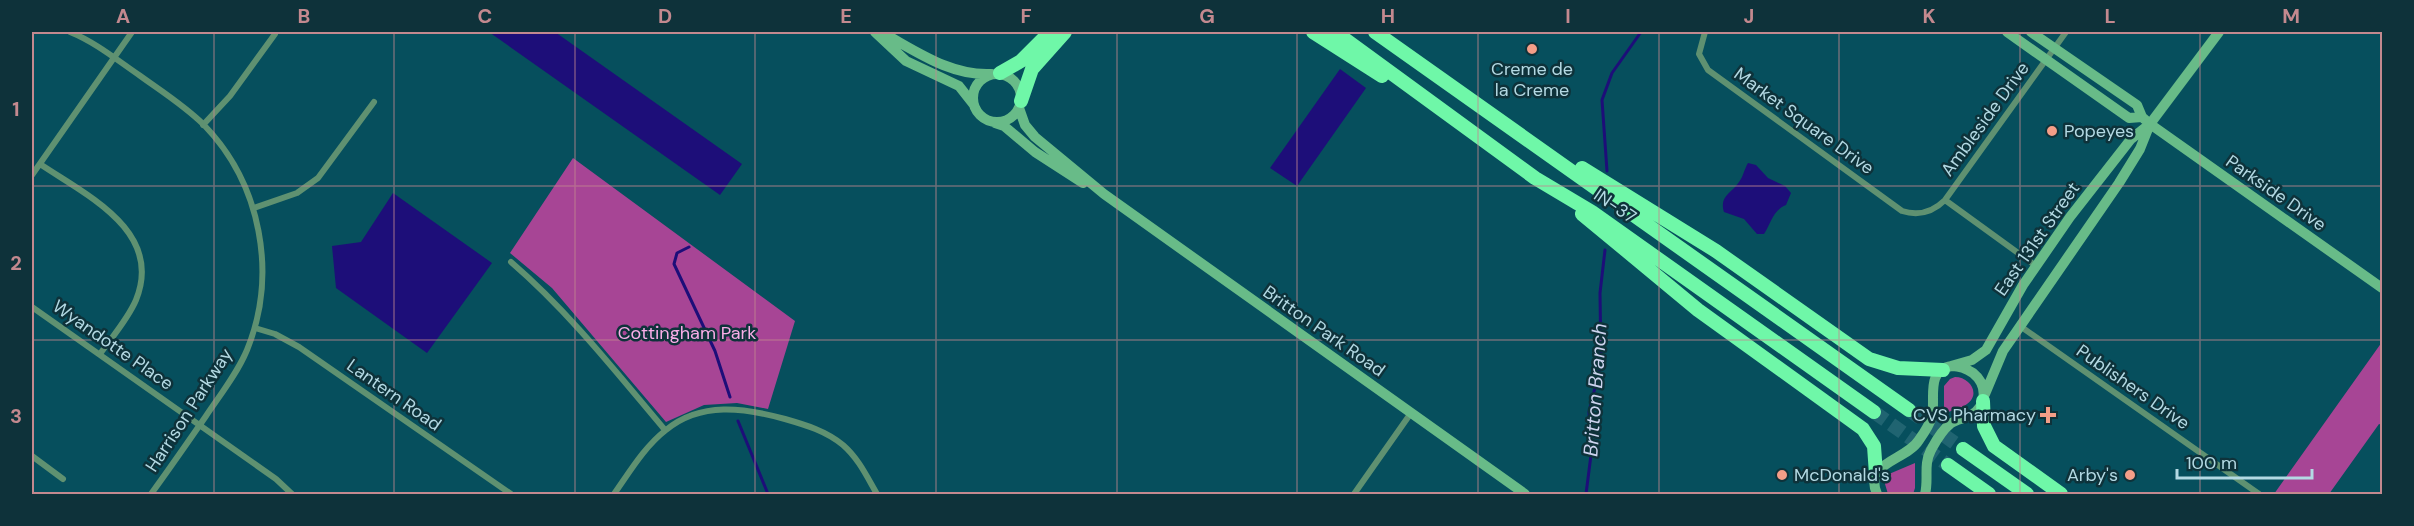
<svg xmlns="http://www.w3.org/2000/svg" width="2414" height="526" viewBox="0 0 2414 526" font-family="'DM Sans',sans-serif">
	<rect width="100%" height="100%" fill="#064f5d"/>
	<path fill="#a74595" d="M 573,158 L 795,321 L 768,409 L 737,403 L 704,405 L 666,422 L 552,288 L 510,253 Z
		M 2382,342 L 2382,425 L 2379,424 L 2329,494 L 2274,494 Z
		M 1955,377 C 1970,377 1981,394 1967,404 C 1961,409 1951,410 1944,414 L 1944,386 L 1950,379 Z
		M 1915,463 L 1915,488 L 1913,494 L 1888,494 L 1885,484 L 1889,474 Z"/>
	<path fill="#1d0e79" d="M 489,32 L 555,32 L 742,164 L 720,195 Z
		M 1340,69 L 1366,88 L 1297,186 L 1270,168 Z
		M 1748,163 L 1756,165 L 1768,178 L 1785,186 L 1791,193 L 1786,205 C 1773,210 1771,223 1764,234 L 1757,234 L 1744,219 L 1724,212 C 1719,196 1731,194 1739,182 C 1743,177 1744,170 1748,163 Z
		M 393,193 L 492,263 L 427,353 L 336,288 L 332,246 L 361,242 Z"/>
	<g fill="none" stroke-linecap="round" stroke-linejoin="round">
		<path stroke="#1d0e79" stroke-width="3" d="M 1607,171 L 1602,100 L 1612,73 L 1641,32
			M 689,247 L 677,253 L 674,264 L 715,351 L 730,397
			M 738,421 L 768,494
			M 1586,494 L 1591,455 L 1589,412 L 1601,363 L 1600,293 L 1605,250"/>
		<path stroke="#206471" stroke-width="14" stroke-dasharray="14 7" stroke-linecap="butt" d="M 1909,410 L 1963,449
			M 1874,412 L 1948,465"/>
		<path stroke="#5f9171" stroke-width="6" d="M 70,32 C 95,42 117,60 139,75 C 161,91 185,106 204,125 C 261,184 278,274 247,350 C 237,374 220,395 206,416 C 188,442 170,468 151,494
			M 1705,32 L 1699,54 L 1708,70 L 1902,211 C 1918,216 1933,212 1945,200 L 2066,32
			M 203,125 L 230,96 L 275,34
			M 40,164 C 86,195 164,231 136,300 C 128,319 112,337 100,354
			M 32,175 L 132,32
			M 1945,200 L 2036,266
			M 254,208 L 297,193 L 318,178 L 374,102
			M 511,262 C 569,312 616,372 665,430
			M 32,307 L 276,479 L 292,494
			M 2020,326 L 2259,494
			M 255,328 L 275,334 L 299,347 L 511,494
			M 32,456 L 63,479
			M 614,494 C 629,473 644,447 666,430 C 701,401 745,408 785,419 C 806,425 826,431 843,445 C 859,459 867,477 877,494
			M 1354,494 L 1411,413"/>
		<path stroke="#68bb88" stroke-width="10" d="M 875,32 L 906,61 L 959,86 L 974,105
			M 881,32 C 916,51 950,76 991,74
			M 2007,32 L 2129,118 L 2142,117
			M 2031,32 L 2137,105 L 2142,117 L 2150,124 L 2382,288
			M973 98a24 24 0 1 1 48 0a24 24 0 1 1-48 0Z
			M 1019,108 L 1025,125 L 1035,137 L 1104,194 L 1525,494
			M 995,123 L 1004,126 L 1035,152 L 1083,183
			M 1951,366 L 1972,360 L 1986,350 L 2023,285 L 2070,217 L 2131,139 L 2150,124 L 2219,32
			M 1985,394 L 2003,351 L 2119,183 L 2140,149 L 2150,124
			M 1877,494 C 1863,462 1906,461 1919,440 C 1924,433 1930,424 1932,416 C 1936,399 1925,370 1952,366 C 1959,366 1967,369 1973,373 C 1988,385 1987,406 1971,415 C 1964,419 1956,419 1950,424 C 1941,431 1936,441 1931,450 C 1923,465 1929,479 1925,494"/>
		<path stroke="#6ff7a8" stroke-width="14" d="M 1313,32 L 1382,76
			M 1335,32 L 1535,178 L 1592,212 L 1874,412
			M 1375,32 L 1909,410
			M 1000,73 L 1021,61 L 1050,32
			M 1021,101 L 1032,69 L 1065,32
			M 1582,168 L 1716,251 L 1869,359 L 1898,368 L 1943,370
			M 1582,214 L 1698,310 L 1863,429 L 1874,446 L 1876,474
			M 1983,401 L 1984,426 L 1994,446 L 2061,494
			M 1963,449 L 2027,494
			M 1948,465 L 1989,494"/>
	</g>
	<path fill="none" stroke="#c3898f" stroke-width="1.5" stroke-opacity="0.55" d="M 214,32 L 214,494M 394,32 L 394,494M 575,32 L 575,494M 755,32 L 755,494M 936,32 L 936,494M 1117,32 L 1117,494M 1297,32 L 1297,494M 1478,32 L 1478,494M 1659,32 L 1659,494M 1839,32 L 1839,494M 2020,32 L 2020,494M 2200,32 L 2200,494M 32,186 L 2382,186M 32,340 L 2382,340"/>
	<g fill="#f49e88" stroke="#0e323a" stroke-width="2">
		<circle cx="1532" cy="49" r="6"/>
		<circle cx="2052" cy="131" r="6"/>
		<path d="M2045 406h6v6h6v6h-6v6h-6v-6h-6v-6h6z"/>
		<circle cx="1782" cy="475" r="6"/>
		<circle cx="2130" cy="475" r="6"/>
	</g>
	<g text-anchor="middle" stroke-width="5" stroke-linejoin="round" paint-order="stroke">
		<g font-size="18" fill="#b3d9e3" stroke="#0e323a" text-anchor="start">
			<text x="1532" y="75" text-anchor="middle">Creme de<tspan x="1532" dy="21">la Creme</tspan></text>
			<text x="2064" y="137">Popeyes</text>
			<text x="2036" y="421" text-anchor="end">CVS Pharmacy</text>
			<text x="1794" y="481">McDonald's</text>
			<text x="2118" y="481" text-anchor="end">Arby's</text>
		</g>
		<g font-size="18" fill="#b3d9e3" stroke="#0e323a">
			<text transform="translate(1985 119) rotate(-54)" y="6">Ambleside Drive</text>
			<text transform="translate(1804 121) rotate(36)" y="6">Market Square Drive</text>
			<text transform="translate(2276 193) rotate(35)" y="6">Parkside Drive</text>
			<text transform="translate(1615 206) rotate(34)" y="6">IN-37</text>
			<text transform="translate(2037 239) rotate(-55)" y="6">East 131st Street</text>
			<text transform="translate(1324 331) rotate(35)" y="6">Britton Park Road</text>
			<text transform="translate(113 345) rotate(35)" y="6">Wyandotte Place</text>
			<text transform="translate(2133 387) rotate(35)" y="6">Publishers Drive</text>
			<text transform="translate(394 395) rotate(35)" y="6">Lantern Road</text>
			<text transform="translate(189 410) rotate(-57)" y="6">Harrison Parkway</text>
		</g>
		<g font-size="18" fill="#faaee8" stroke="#0e323a">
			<text x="687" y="339">Cottingham Park</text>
		</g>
		<g font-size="20" font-style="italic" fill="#ccd3ee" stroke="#0e323a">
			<text transform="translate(1595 390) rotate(-86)" y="7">Britton Branch</text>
		</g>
	</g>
	<rect width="2414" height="526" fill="none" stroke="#0e323a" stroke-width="66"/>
	<path d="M2177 469v9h135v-9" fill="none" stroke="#b3d9e3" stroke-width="3"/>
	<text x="2186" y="469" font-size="18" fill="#b3d9e3" stroke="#0e323a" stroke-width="4.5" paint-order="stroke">100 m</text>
	<rect x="33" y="33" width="2348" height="460" fill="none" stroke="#c3898f" stroke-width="2"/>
	<g font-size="20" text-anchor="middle" font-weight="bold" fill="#c3898f">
		<text x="123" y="23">A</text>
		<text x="304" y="23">B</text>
		<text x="485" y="23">C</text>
		<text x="665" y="23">D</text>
		<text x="846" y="23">E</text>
		<text x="1026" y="23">F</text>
		<text x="1207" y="23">G</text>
		<text x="1388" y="23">H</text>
		<text x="1568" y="23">I</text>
		<text x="1749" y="23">J</text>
		<text x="1929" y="23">K</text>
		<text x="2110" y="23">L</text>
		<text x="2291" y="23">M</text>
		<text x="16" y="116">1</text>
		<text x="16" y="270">2</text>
		<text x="16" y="423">3</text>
	</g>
</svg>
